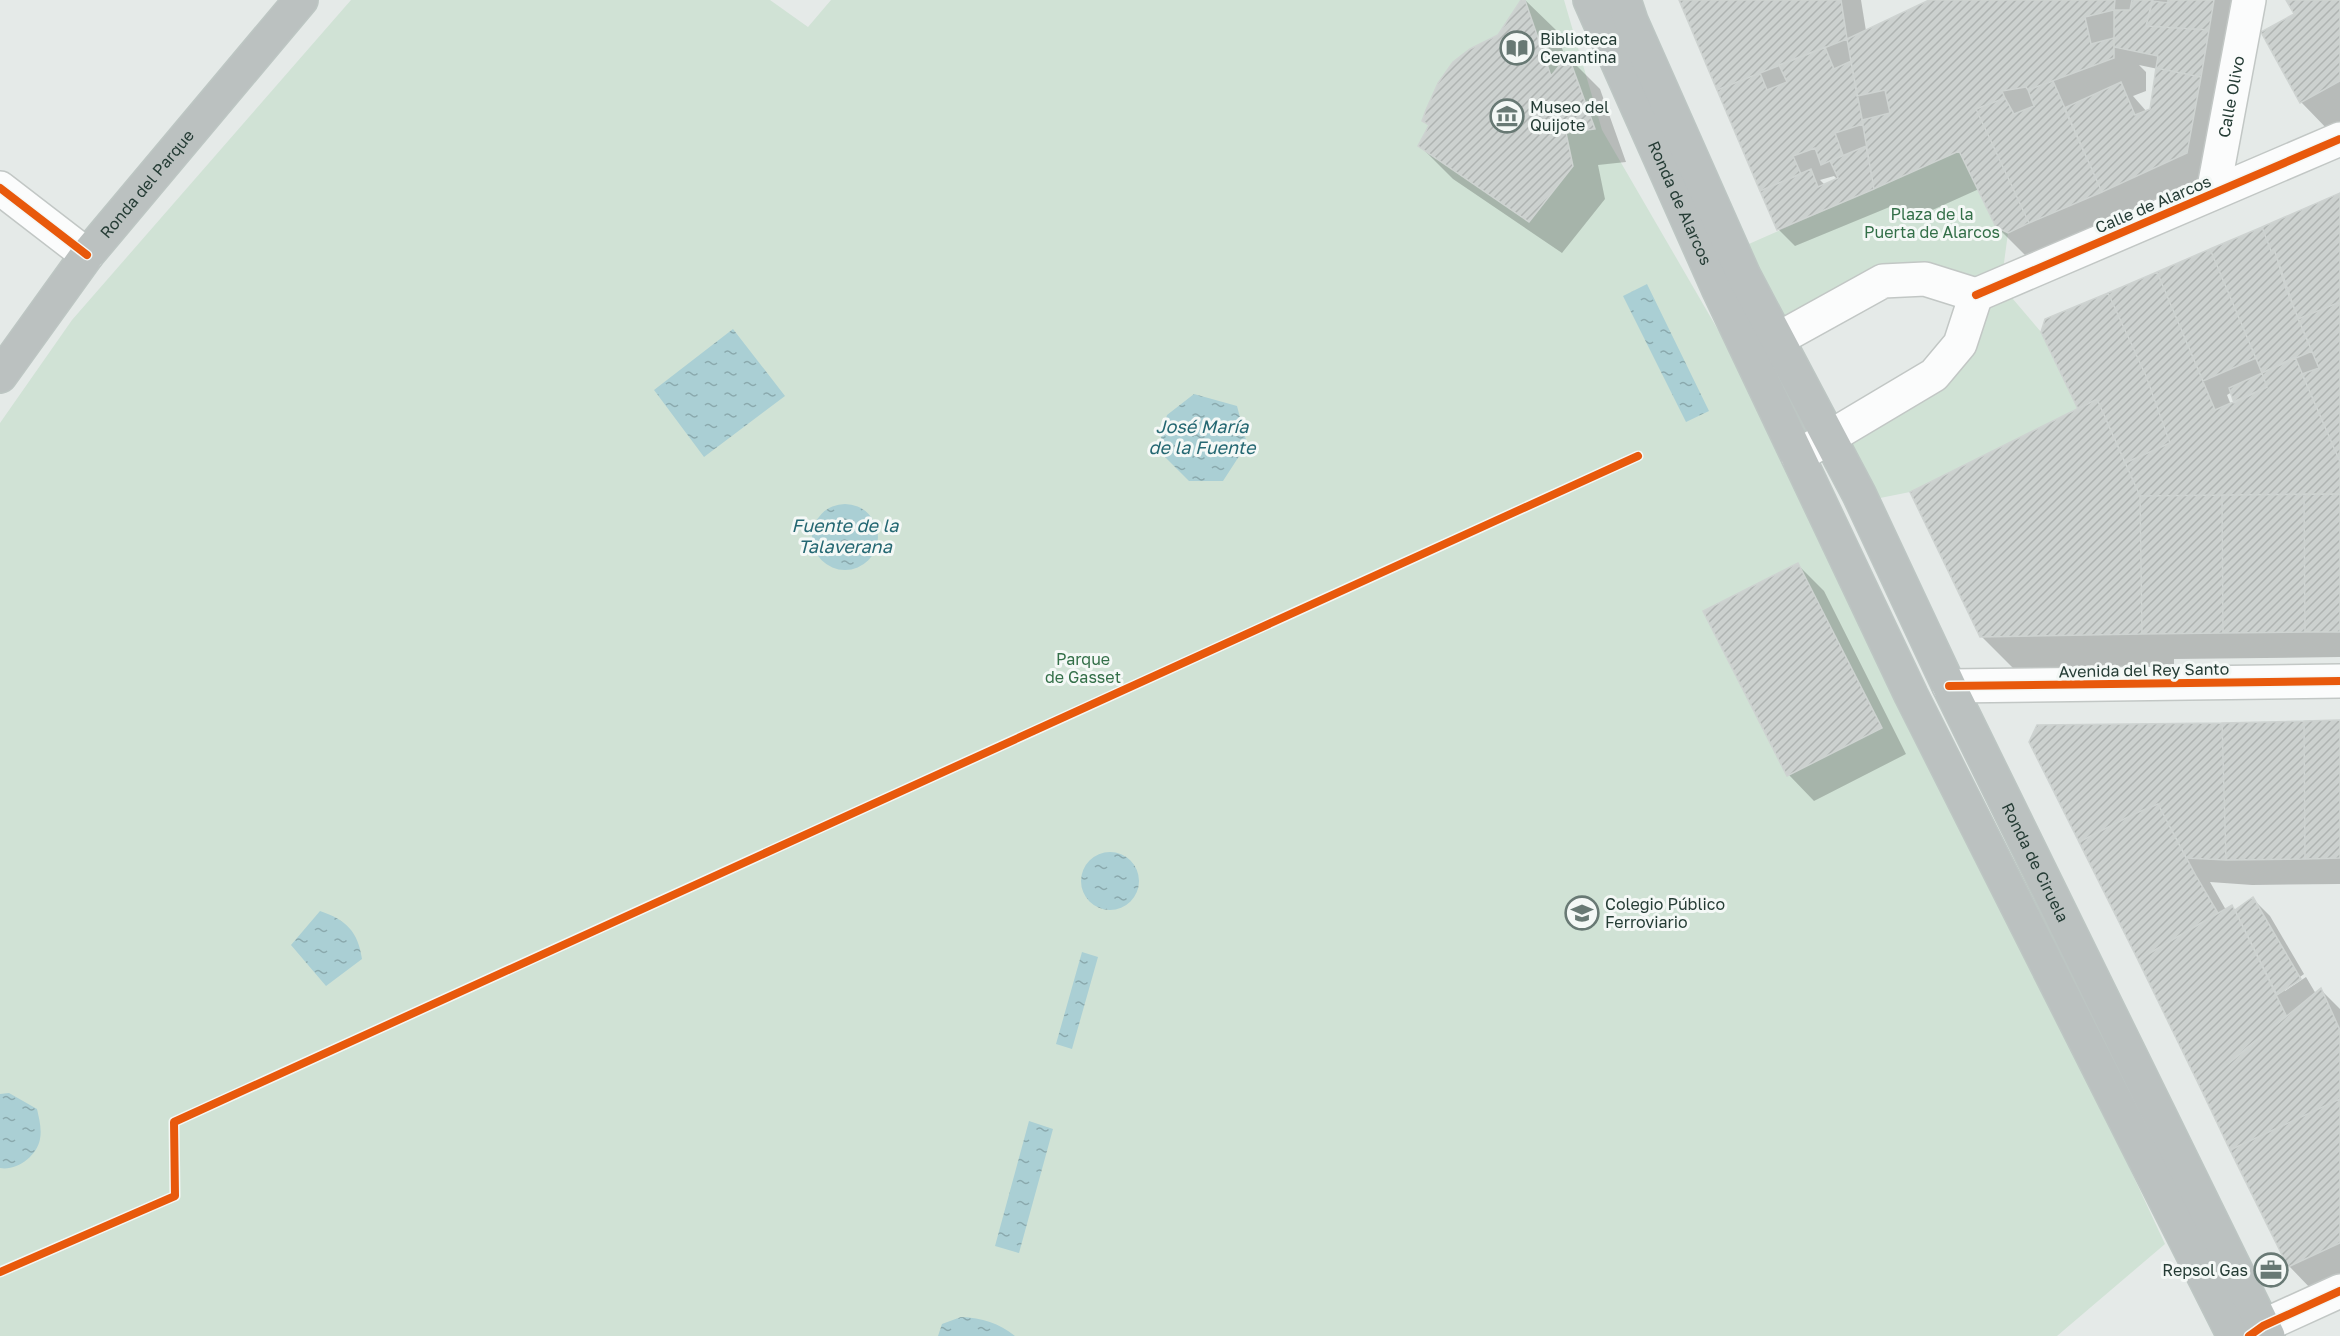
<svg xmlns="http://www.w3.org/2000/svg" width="2340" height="1336" viewBox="0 0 2340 1336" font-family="'Golos Text',sans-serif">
	<defs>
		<pattern id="water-ripples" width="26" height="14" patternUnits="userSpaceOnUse" patternTransform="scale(1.5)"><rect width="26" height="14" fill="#aacfd4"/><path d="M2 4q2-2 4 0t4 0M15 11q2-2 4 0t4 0" fill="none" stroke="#8aa9ad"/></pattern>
		<pattern id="building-hatch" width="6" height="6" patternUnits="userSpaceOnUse" patternTransform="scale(1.5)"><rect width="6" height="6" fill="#ccd1cf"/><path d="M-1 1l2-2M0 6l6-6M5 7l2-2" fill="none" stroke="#afb4b2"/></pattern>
	</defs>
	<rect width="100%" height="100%" fill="#e5eae8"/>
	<path fill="#d0e2d5" d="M 351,0 L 770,0 L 808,27 L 831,0 L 1564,0 L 1602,130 L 1822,509 L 2165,1244 L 2057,1336 L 0,1336 L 0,423 L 72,320 Z
		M 1959,151 L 1996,227 L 2008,233 L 2001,285 L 2041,332 L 2078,409 L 1910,492 L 1880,498 L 1859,494 L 1831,438 L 1960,344 L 2000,285 L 1925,279 L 1777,340 L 1733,251 Z"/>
	<path fill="url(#water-ripples)" d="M 1647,284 L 1709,411 L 1686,422 L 1623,296 Z
		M 733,329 L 785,396 L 704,457 L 654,390 Z
		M 1194,394 L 1237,406 L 1247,444 L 1223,481 L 1189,481 L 1158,450 L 1167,415 Z
		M812 537a33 33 0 1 1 66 0a33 33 0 1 1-66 0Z
		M1081 881a29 29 0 1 1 58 0a29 29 0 1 1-58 0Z
		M 320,911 C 346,920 358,931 362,959 L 326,986 L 291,945 Z
		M 1082,952 L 1098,957 L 1072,1049 L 1056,1044 Z
		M 9,1093 L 37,1109 C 39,1118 42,1129 40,1139 C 37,1156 17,1171 0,1168 L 0,1094 Z
		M 1029,1121 L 1053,1129 L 1019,1253 L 995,1246 Z
		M 961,1317 C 982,1318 999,1323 1015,1336 L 938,1336 L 942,1324 Z"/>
	<path fill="#0003" fill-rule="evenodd" d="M 1522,0 L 1525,0 L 1556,30 L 1566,60 L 1568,57 L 1600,89 L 1626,162 L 1598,165 L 1605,199 L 1562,253 L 1453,179 L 1420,146 L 1430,127 L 1424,120 L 1499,36 Z
		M 1681,0 L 1861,0 L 1866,31 L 1932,0 L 2234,0 L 2212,178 L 2030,260 L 1997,227 L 1979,189 L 1908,221 L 1892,206 L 1795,246 L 1778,229 ZM 2139,65 L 2158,69 L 2151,110 L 2147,112 L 2133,96 L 2146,91 L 2146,72 ZM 1834,176 L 1838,180 L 1825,185 L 1820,180 Z
		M 2288,0 L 2340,0 L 2340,131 L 2333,135 L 2301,102 L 2296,14 Z
		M 2340,195 L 2340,657 L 2174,659 L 2174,667 L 2015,670 L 1982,637 L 2080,409 L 2046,320 ZM 2232,392 L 2236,403 L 2231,405 L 2227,395 Z
		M 1798,565 L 1824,591 L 1906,754 L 1814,801 L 1789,775 L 1705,612 Z
		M 2340,722 L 2340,884 L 2252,885 L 2210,882 L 2226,910 L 2232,907 L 2236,911 L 2253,899 L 2270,916 L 2304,974 L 2285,988 L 2285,991 L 2306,977 L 2316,994 L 2321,990 L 2340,1009 L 2340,1280 L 2314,1292 L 2289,1266 L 2031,742 Z"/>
	<path fill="url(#building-hatch)" stroke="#ced3d1" stroke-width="1.5" d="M 1521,0 L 1525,0 L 1551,76 L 1568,55 L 1595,129 L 1566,133 L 1573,166 L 1529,222 L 1418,146 L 1429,125 L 1422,121 L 1426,110 L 1438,83 L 1453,62 L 1470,49 L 1498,35 Z
		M 1679,0 L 1841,0 L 1847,39 L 1717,90 Z
		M 1929,0 L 2115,0 L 2114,10 L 2085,17 L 2091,44 L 2114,38 L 2114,58 L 2028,90 L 2026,87 L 2002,91 L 2005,98 L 1976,109 L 2029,223 L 2008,233 L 1996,227 L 1959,151 L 1874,189 L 1862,120 L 1890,113 L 1885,90 L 1857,96 L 1847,39 Z
		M 2132,0 L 2153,0 L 2146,26 L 2209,30 L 2201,77 L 2156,68 L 2158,56 L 2114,47 L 2114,10 L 2130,10 Z
		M 2168,0 L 2214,0 L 2209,30 L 2146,26 L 2152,1 L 2168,3 Z
		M 2286,0 L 2340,0 L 2340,81 L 2300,103 L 2261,32 L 2294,14 Z
		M 1825,47 L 1834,69 L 1851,61 L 1863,124 L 1835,133 L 1843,155 L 1821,165 L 1815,148 L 1793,156 L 1801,174 L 1760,191 L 1717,90 L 1760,73 L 1767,90 L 1787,82 L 1779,65 Z
		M 2156,68 L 2201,77 L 2187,153 L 2102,192 L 2064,108 L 2121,82 L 2135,115 L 2150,109 Z
		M 2053,81 L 2102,192 L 2029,223 L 1976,109 L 2005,98 L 2014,114 L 2034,106 L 2028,90 Z
		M 1866,146 L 1874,189 L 1777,230 L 1760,191 L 1811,169 L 1818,187 L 1838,178 L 1830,161 Z
		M 2340,193 L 2340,302 L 2298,319 L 2274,249 L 2271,251 L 2262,227 Z
		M 2262,227 L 2271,251 L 2274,249 L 2286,289 L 2312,351 L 2262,373 L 2210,249 Z
		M 2210,249 L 2256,358 L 2203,381 L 2157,272 Z
		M 2157,272 L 2215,410 L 2267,387 L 2262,373 L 2295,357 L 2340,462 L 2340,494 L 2140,496 L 2125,463 L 2170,443 L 2146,376 L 2108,293 Z
		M 2108,293 L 2146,376 L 2170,443 L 2125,463 L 2097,399 L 2078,409 L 2041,332 L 2045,319 Z
		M 2340,302 L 2340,462 L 2302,374 L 2319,368 L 2298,319 Z
		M 2262,373 L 2267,387 L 2234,403 L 2229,388 Z
		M 2097,399 L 2140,496 L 2142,634 L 1980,637 L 1910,492 Z
		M 2304,494 L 2340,494 L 2340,632 L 2305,632 Z
		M 2304,494 L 2305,632 L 2223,633 L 2222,495 Z
		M 2222,495 L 2223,633 L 2142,634 L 2140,496 Z
		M 1798,563 L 1882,728 L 1787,776 L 1703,611 Z
		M 2340,720 L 2340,858 L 2305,859 L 2304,721 Z
		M 2304,721 L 2305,859 L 2226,860 L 2222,723 Z
		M 2222,723 L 2226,860 L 2186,858 L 2158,804 L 2134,814 L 2079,842 L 2029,742 L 2037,725 Z
		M 2158,804 L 2196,876 L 2218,913 L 2138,960 L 2079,842 L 2134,814 Z
		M 2253,897 L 2301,979 L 2277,995 L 2235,910 Z
		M 2232,905 L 2286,1015 L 2200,1087 L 2138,960 Z
		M 2321,988 L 2340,1030 L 2340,1099 L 2230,1150 L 2200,1087 Z
		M 2340,1099 L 2340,1243 L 2288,1267 L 2230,1150 Z"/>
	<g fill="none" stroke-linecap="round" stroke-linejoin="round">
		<g stroke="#c2c7c5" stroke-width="36">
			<g id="street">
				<path d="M 0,188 L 87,255"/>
				<path id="s1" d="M 2213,193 L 2249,0"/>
				<path d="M 1976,295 L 2340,139"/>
				<path d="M 1753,353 L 1883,281 L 1925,279 L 1976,295"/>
				<path d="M 1798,456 L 1934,375 L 1960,344 L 1976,295"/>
				<path d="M 1949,686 L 2340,681"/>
				<path d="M 2249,1336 L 2263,1326 L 2340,1291"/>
			</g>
		</g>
		<g stroke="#bdc6c3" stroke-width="36">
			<g id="highway">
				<path id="s2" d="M 1590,0 L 1718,288 L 1911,695 L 2234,1336"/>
				<path id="s3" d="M 1624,0 L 1631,21 L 1744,276 L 1859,494 L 1949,686 L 2268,1336"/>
				<path id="s4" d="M 0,376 L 87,255 L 301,0"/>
			</g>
		</g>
		<use href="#street" stroke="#fbfcfc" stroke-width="33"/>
		<use href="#highway" stroke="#bbc1c0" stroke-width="33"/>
		<g stroke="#f4f8f6" stroke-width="11">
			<path id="cycleway" d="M 0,188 L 87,255
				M 1976,295 L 2340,139
				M 1949,686 L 2340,681
				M 0,1272 L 175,1196 L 174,1122 L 1638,456
				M 2249,1336 L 2263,1326 L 2340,1291"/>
		</g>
		<use href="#cycleway" stroke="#e8590c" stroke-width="8"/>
	</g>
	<defs>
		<g id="library-ring" transform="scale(1.725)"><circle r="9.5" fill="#f4f8f6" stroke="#687974" stroke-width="1.5"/><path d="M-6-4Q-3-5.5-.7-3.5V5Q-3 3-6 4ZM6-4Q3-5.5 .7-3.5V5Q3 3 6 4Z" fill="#687974"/></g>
		<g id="museum-ring" transform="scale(1.725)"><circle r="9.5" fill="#f4f8f6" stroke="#687974" stroke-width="1.5"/><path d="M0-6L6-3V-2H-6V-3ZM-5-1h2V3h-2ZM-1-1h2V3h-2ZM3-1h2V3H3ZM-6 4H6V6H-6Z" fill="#687974"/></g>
		<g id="school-ring" transform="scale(1.725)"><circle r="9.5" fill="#f4f8f6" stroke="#687974" stroke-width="1.5"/><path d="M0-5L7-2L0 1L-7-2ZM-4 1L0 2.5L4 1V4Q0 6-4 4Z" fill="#687974"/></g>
		<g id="office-ring" transform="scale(1.725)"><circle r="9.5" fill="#f4f8f6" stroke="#687974" stroke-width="1.5"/><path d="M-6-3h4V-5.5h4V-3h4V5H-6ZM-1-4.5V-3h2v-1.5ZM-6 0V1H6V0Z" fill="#687974"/></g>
	</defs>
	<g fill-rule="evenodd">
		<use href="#library-ring" x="1517" y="48"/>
		<use href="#museum-ring" x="1507" y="116"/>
		<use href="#school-ring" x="1582" y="913"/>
		<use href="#office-ring" x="2271" y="1270"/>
	</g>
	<g text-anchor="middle" stroke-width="6" stroke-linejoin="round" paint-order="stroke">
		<g font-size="16" fill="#253c35" stroke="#f4f8f6" text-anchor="start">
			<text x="1540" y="45">Biblioteca<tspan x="1540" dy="18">Cevantina</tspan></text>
			<text x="1530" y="113">Museo del<tspan x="1530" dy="18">Quijote</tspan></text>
			<text x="1605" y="910">Colegio Público<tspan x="1605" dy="18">Ferroviario</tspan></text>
			<text x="2248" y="1276" text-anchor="end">Repsol Gas</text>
		</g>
		<g font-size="16" fill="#253c35" stroke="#f4f8f6">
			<text dy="6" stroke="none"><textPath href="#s1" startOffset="98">Calle Olivo</textPath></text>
			<text dy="6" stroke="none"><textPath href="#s4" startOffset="242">Ronda del Parque</textPath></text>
			<text dy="6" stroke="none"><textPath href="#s2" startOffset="222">Ronda de Alarcos</textPath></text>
			<text transform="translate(2153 204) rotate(-23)" y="6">Calle de Alarcos</text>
			<text transform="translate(2144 670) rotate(-1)" y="6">Avenida del Rey Santo</text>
			<text dy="6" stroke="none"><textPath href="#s3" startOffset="956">Ronda de Ciruela</textPath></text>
		</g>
		<g font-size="16" fill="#336f48" stroke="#f4f8f6">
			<text x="1932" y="220">Plaza de la<tspan x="1932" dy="18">Puerta de Alarcos</tspan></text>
			<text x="1083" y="665">Parque<tspan x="1083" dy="18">de Gasset</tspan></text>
		</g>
		<g font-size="18" font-style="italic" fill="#246772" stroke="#f4f8f6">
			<text x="1202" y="433">José María<tspan x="1202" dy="21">de la Fuente</tspan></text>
			<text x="845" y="532">Fuente de la<tspan x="845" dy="21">Talaverana</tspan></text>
		</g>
	</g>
</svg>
